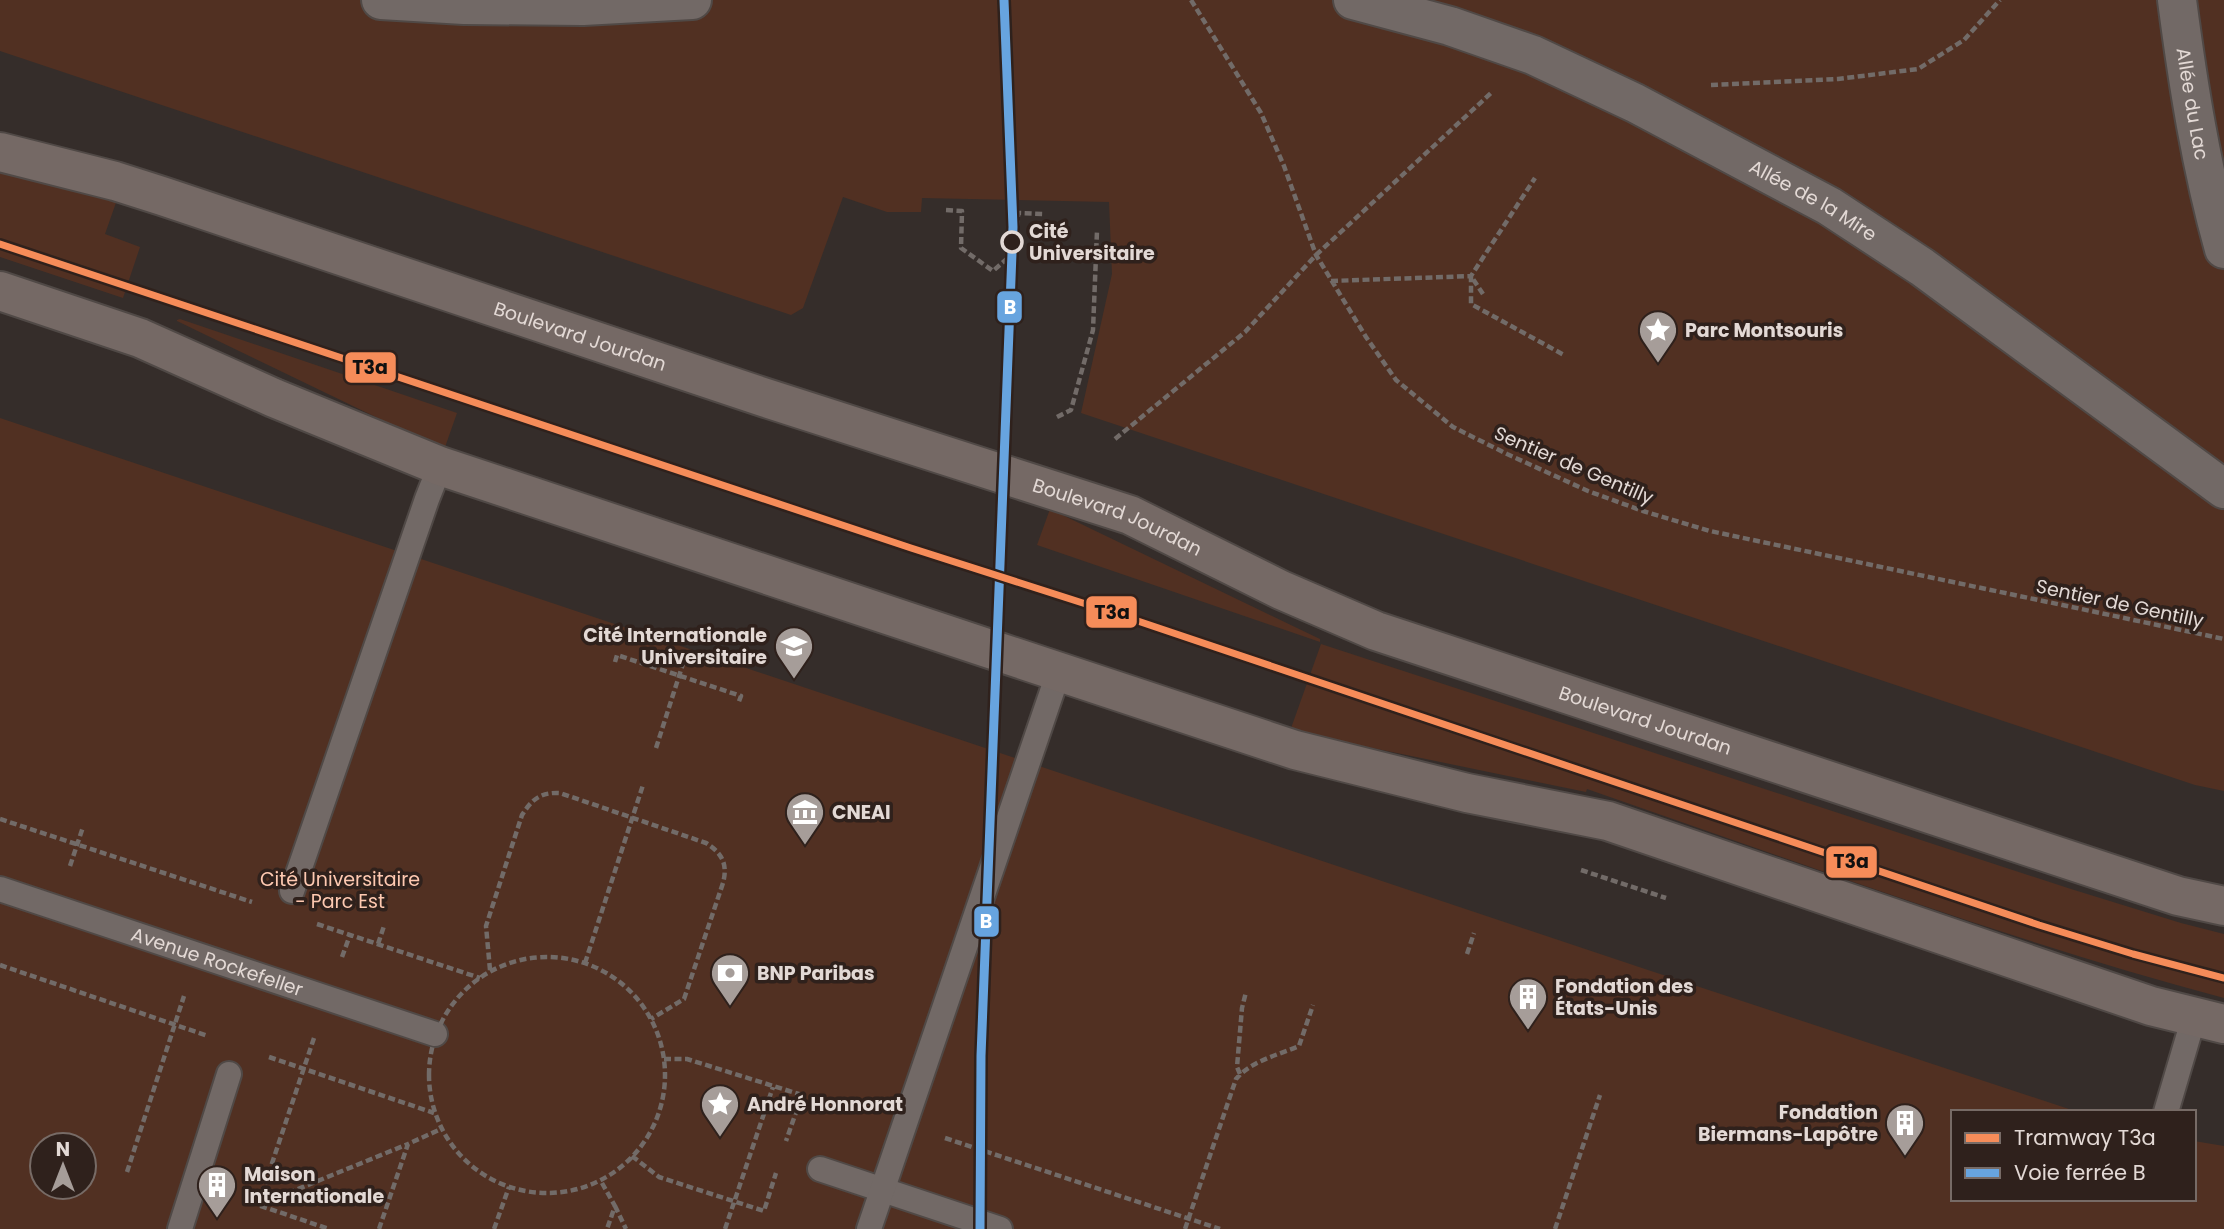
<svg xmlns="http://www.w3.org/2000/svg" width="2224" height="1229" viewBox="0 0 2224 1229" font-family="Poppins,sans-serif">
	<rect width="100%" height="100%" fill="#352d2a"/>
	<path fill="#513022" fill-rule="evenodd" d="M 0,0 L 2224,0 L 2224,791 L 2195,785 L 1081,413 L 1112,274 L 1109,202 L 922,198 L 921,212 L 887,212 L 843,197 L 803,308 L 791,315 L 0,51 Z
		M 0,173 L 118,197 L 105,234 L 140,247 L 123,298 L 0,257 Z
		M 180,319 L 457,413 L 444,450 L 177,321 L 177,320 Z
		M 0,418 L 1648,970 L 2078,1112 L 1953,1112 L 1953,1199 L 2194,1199 L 2194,1141 L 2224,1146 L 2224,1229 L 0,1229 ZM 42,1145 L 84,1145 L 84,1187 L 42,1187 Z
		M 1050,509 L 1320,639 L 1320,642 L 1037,545 Z
		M 1321,644 L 2071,889 L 2181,923 L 2224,934 L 2224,998 C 2008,940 1798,862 1587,789 L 1586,792 L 1290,731 Z"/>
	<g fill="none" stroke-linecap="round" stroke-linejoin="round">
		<g stroke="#504946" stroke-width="28">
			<g id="lane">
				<path id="s1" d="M 0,889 L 435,1034"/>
				<path d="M 292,891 L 427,499 L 440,466"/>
				<path d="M 2166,1112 L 2194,1017"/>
				<path d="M 820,1169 L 1000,1229"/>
				<path d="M 180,1229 L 229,1074"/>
				<path d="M 869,1229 L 1059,671"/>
			</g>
		</g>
		<g stroke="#504946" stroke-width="42">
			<g id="street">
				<path d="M 381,0 L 464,5 L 583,6 L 692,0"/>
				<path id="s2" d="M 1353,0 L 1450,26 L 1533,55 L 1635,103 L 1829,206 L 1922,267 L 2224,489"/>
				<path id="s3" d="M 2177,0 C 2188,84 2201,167 2224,249"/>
			</g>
		</g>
		<g stroke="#504946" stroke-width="42">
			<g id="primary">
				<path id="s4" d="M 0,152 L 115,181 L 162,196 L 766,398 L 1130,515 L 1281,590 L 1376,631 L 2178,896 L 2224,906"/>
				<path d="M 0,291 L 140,338 L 274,398 L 440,466 L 999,652 L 1295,750 L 1467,793 L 1608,821 L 2151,1006 L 2224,1024"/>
			</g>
		</g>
		<path stroke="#726b68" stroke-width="4.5" stroke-dasharray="7 3.5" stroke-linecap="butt" d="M 1191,0 L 1261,113 L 1284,166 L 1316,255 L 1366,337 L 1396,380 L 1453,427 L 1507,454 L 1588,491 L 1643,511 L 1710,531 L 2224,639
			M 1711,85 L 1838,79 L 1918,69 L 1964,40 L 2000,0
			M 946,210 L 962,211 L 961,248 L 993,271 L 1017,250 L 1018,213 L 1045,214
			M 1331,281 L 1471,276 L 1535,178
			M 1483,294 L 1471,276 L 1471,304 L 1564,355
			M 1057,417 L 1071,410 L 1093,330 L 1097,231
			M 1115,439 L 1245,332 L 1316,255 L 1491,93
			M 615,662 L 617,655 L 741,696 L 738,704
			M 656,748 L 688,648
			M 0,819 L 252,902
			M 70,866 L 83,827
			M 1581,870 L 1666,898
			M 317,924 L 480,978
			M 378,944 L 384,926
			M 1467,954 L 1474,933
			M 342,957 L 350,935
			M429 1075a118 118 0 1 1 236 0a118 118 0 1 1-236 0Z
			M 585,963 L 643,785
			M 0,965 L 208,1036
			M 490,970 L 486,926 L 522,815 C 532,799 541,792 560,793 L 706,843 C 722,853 728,864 723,883 L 684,999 L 651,1019
			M 314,1038 L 258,1205 L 329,1229
			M 269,1057 L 434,1113
			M 664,1059 L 687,1059 L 802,1095 L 786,1141
			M 1240,1074 L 1237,1067 L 1242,1008 L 1246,992
			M 945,1138 L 1220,1229
			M 632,1156 L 659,1177 L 764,1211 L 776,1173
			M 127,1172 L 184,996
			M 602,1183 L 615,1206 L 607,1229
			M 259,1205 L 408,1144
			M 615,1206 L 626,1229
			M 379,1229 L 408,1144 L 441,1129
			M 494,1229 L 509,1187
			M 725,1229 L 773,1087
			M 1185,1229 L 1236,1079 C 1251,1061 1278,1055 1299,1046 L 1313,1005
			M 1555,1229 L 1600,1095"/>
		<use href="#lane" stroke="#726966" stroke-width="24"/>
		<use href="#street" stroke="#726966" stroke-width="38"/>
		<use href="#primary" stroke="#756965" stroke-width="38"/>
		<g stroke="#2f211c" stroke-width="14">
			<path id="rail-1" d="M 980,1229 L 981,1056 L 1013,227 L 1004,0"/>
		</g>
		<use href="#rail-1" stroke="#67a4df" stroke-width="9"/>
		<g stroke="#2f211c" stroke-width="12">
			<path id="tram-1" d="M 0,244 L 911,548 L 1114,613 L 2039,925 L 2133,954 L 2224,978"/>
		</g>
		<use href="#tram-1" stroke="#f68c59" stroke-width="7"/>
	</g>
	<defs>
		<g id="sight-pin" transform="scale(2.0125)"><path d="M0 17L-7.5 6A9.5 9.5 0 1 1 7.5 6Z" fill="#a69d99" stroke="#2f211c"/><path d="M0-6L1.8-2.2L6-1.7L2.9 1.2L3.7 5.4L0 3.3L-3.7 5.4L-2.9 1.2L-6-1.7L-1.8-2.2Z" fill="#fff"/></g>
		<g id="university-pin" transform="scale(2.0125)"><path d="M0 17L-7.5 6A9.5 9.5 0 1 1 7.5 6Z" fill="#a69d99" stroke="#2f211c"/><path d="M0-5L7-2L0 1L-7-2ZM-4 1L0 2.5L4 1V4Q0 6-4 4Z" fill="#fff"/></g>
		<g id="museum-pin" transform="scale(2.0125)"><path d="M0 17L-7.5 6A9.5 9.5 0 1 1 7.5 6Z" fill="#a69d99" stroke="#2f211c"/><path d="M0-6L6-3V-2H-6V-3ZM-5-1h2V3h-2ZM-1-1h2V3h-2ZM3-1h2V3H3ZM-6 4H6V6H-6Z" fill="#fff"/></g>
		<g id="bank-pin" transform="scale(2.0125)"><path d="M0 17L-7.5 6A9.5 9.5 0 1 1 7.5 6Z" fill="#a69d99" stroke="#2f211c"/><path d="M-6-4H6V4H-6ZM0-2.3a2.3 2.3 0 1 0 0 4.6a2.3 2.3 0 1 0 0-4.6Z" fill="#fff"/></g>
		<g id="building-pin" transform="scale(2.0125)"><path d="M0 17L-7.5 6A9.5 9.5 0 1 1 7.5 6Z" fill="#a69d99" stroke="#2f211c"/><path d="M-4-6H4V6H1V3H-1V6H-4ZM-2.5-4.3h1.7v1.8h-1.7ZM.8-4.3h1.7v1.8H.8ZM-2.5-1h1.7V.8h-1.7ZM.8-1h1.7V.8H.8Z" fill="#fff"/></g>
	</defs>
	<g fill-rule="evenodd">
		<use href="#sight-pin" x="1658" y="330"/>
		<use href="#university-pin" x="794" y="646"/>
		<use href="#museum-pin" x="805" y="812"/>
		<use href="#bank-pin" x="730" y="973"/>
		<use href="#building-pin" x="1528" y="997"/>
		<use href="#sight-pin" x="720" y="1104"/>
		<use href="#building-pin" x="1905" y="1123"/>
		<use href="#building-pin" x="217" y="1185"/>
	</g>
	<circle fill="#2f211c" stroke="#e3d9d5" stroke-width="3.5" cx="1012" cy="242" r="10"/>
	<g text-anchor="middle" stroke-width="7" stroke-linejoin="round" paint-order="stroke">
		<g font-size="19" fill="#e3d9d5" stroke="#2f211c">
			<text dy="7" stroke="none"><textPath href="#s3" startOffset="105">Allée du Lac</textPath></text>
			<text dy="7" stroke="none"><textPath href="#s2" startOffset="504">Allée de la Mire</textPath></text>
			<text dy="7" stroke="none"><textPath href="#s4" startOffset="609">Boulevard Jourdan</textPath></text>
			<text transform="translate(1574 465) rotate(23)" y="7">Sentier de Gentilly</text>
			<text dy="7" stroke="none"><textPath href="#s4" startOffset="1176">Boulevard Jourdan</textPath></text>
			<text transform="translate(2120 603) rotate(12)" y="7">Sentier de Gentilly</text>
			<text dy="7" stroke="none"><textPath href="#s4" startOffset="1743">Boulevard Jourdan</textPath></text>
			<text dy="7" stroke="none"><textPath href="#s1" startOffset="229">Avenue Rockefeller</textPath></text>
		</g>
		<g font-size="19" font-weight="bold" fill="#e3d9d5" stroke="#2f211c" text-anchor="start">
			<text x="1029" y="238">Cité<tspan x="1029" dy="22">Universitaire</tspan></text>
		</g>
		<g font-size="19" font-weight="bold" fill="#e3d9d5" stroke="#2f211c" text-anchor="start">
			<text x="1685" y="337">Parc Montsouris</text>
			<text x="767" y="642" text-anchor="end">Cité Internationale<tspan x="767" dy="22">Universitaire</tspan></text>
			<text x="832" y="819">CNEAI</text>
			<text x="757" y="980">BNP Paribas</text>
			<text x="1555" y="993">Fondation des<tspan x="1555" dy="22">États-Unis</tspan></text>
			<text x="747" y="1111">André Honnorat</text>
			<text x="1878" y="1119" text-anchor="end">Fondation<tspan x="1878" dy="22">Biermans-Lapôtre</tspan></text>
			<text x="244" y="1181">Maison<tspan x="244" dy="22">Internationale</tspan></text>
		</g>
		<g font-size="19" fill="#fec9b1" stroke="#2f211c">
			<text x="340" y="886">Cité Universitaire<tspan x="340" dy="22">- Parc Est</tspan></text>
		</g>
	</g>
	<g stroke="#2f211c" stroke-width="2.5">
		<rect x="996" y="290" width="27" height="34" rx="7" fill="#67a4df"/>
		<rect x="344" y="351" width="53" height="33" rx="7" fill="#f68c59"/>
		<rect x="1085" y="595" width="53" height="34" rx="7" fill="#f68c59"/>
		<rect x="1825" y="845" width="53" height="34" rx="7" fill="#f68c59"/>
		<rect x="973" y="905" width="27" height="33" rx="7" fill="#67a4df"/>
	</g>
	<g font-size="19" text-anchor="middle" font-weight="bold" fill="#fff">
		<text x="1010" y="314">B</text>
		<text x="986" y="928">B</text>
	</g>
	<g font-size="19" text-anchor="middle" font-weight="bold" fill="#111">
		<text x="370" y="374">T3a</text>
		<text x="1112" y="619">T3a</text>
		<text x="1851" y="868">T3a</text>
	</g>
	<rect x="1951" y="1110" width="245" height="91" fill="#2f211c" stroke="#776b66" stroke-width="2"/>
	<rect x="1965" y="1133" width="35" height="10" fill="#f68c59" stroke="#776b66" stroke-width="2"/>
	<text x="2014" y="1145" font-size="21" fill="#e3d9d5">Tramway T3a</text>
	<rect x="1965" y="1168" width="35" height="10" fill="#67a4df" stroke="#776b66" stroke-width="2"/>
	<text x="2014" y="1180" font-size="21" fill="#e3d9d5">Voie ferrée B</text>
	<g transform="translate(63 1166)"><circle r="33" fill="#2f211c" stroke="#776b66" stroke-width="2"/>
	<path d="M0-5L12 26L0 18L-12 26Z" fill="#a69d99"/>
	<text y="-10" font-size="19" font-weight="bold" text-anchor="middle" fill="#e3d9d5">N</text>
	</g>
</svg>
